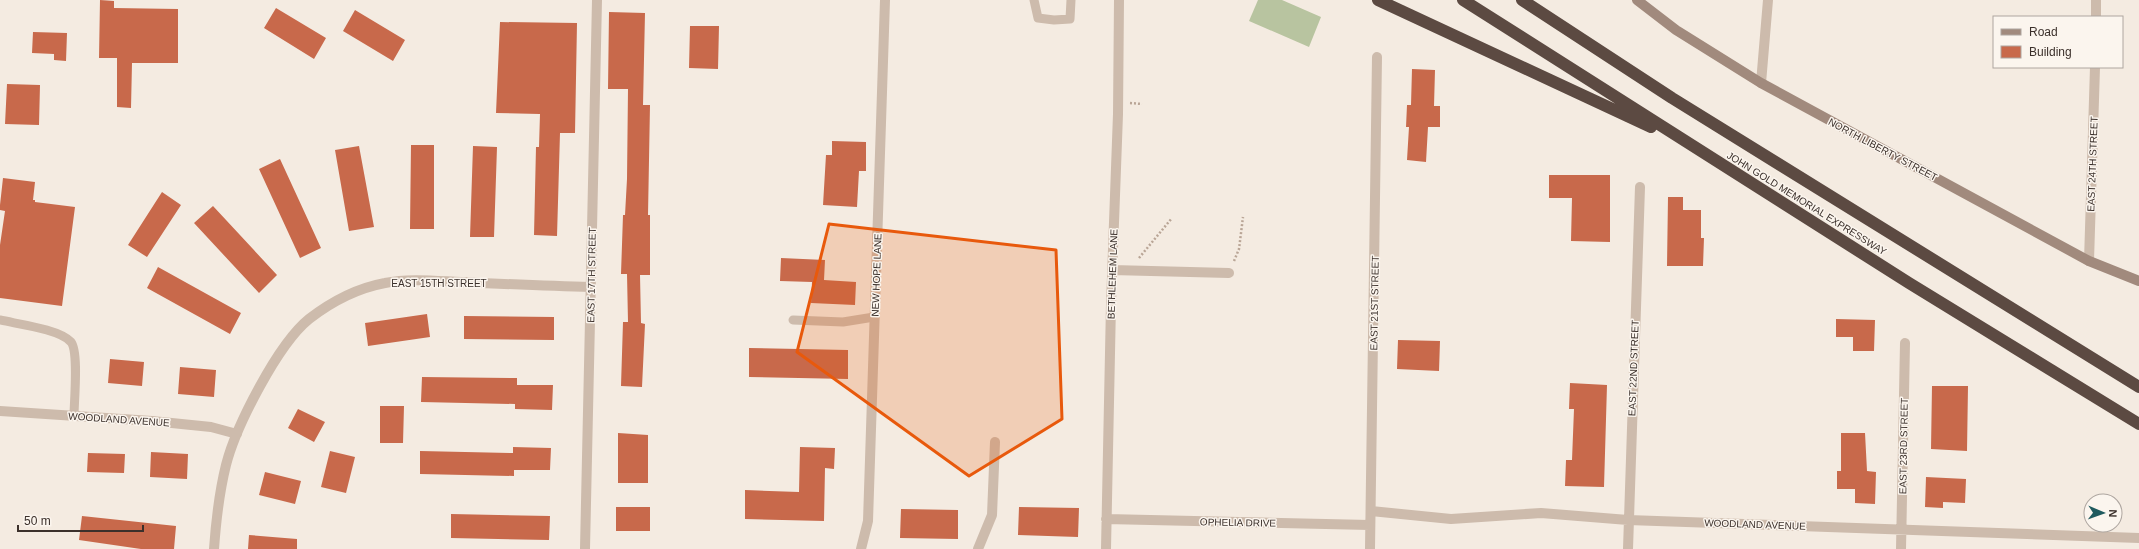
<svg xmlns="http://www.w3.org/2000/svg" width="2139" height="549" viewBox="0 0 2139 549" font-family="Helvetica,sans-serif">
	<rect width="100%" height="100%" fill="#f4ebe1"/>
	<path fill="#b8c4a0" d="M 1258,0 L 1282,0 L 1321,17 L 1309,47 L 1249,21 Z"/>
	<path fill="#c8694b" d="M 100,0 L 114,1 L 114,8 L 178,9 L 178,63 L 132,63 L 131,108 L 117,107 L 117,58 L 99,58 Z
		M 276,8 L 326,38 L 314,59 L 264,28 Z
		M 355,10 L 405,40 L 393,61 L 343,31 Z
		M 609,12 L 645,13 L 643,105 L 650,105 L 648,215 L 650,215 L 650,275 L 640,275 L 641,323 L 645,324 L 642,387 L 621,386 L 623,322 L 628,322 L 627,274 L 621,274 L 623,215 L 625,215 L 627,179 L 628,89 L 608,89 Z
		M 500,22 L 577,23 L 575,133 L 560,133 L 557,236 L 534,235 L 536,147 L 539,147 L 540,114 L 496,113 Z
		M 690,26 L 719,26 L 718,69 L 689,68 Z
		M 33,32 L 67,33 L 66,61 L 54,60 L 54,54 L 32,53 Z
		M 1412,69 L 1435,70 L 1434,106 L 1440,106 L 1440,127 L 1428,127 L 1426,162 L 1407,160 L 1409,127 L 1406,127 L 1407,105 L 1411,105 Z
		M 7,84 L 40,85 L 39,125 L 5,124 Z
		M 832,141 L 866,142 L 866,171 L 859,171 L 857,207 L 823,205 L 826,155 L 832,155 Z
		M 411,145 L 434,145 L 434,229 L 410,229 Z
		M 359,146 L 374,227 L 349,231 L 335,150 Z
		M 473,146 L 497,147 L 494,237 L 470,237 Z
		M 280,159 L 321,248 L 300,258 L 259,169 Z
		M 1549,175 L 1610,175 L 1610,242 L 1571,241 L 1572,198 L 1549,198 Z
		M 3,178 L 35,182 L 33,200 L 35,200 L 35,202 L 75,207 L 62,306 L 0,298 L 0,245 L 5,211 L 0,210 L 0,205 Z
		M 162,192 L 181,205 L 147,257 L 128,245 Z
		M 1668,197 L 1683,197 L 1683,210 L 1701,210 L 1701,238 L 1704,238 L 1703,266 L 1667,266 Z
		M 213,206 L 277,275 L 259,293 L 194,223 Z
		M 781,258 L 825,260 L 824,280 L 856,282 L 855,305 L 811,303 L 812,282 L 780,281 Z
		M 158,267 L 241,313 L 230,334 L 147,288 Z
		M 427,314 L 430,337 L 368,346 L 365,323 Z
		M 464,316 L 554,317 L 554,340 L 464,339 Z
		M 1836,319 L 1875,320 L 1874,351 L 1853,351 L 1853,337 L 1836,337 Z
		M 1398,340 L 1440,341 L 1439,371 L 1397,369 Z
		M 749,348 L 848,350 L 848,379 L 749,377 Z
		M 110,359 L 144,362 L 142,386 L 108,383 Z
		M 180,367 L 216,370 L 214,397 L 178,394 Z
		M 422,377 L 517,378 L 517,385 L 553,385 L 552,410 L 515,409 L 515,404 L 421,402 Z
		M 1570,383 L 1607,385 L 1604,487 L 1565,486 L 1566,460 L 1572,460 L 1574,409 L 1569,409 Z
		M 1932,386 L 1968,386 L 1967,451 L 1931,449 Z
		M 380,406 L 404,406 L 403,443 L 380,443 Z
		M 298,409 L 325,422 L 314,442 L 288,428 Z
		M 618,433 L 648,435 L 648,483 L 618,483 Z
		M 1841,433 L 1865,433 L 1867,471 L 1876,472 L 1875,504 L 1855,503 L 1855,489 L 1837,489 L 1837,471 L 1841,471 Z
		M 513,447 L 551,448 L 550,470 L 514,470 L 514,476 L 420,474 L 420,451 L 513,453 Z
		M 800,447 L 835,448 L 834,469 L 825,468 L 824,521 L 745,519 L 745,490 L 799,492 Z
		M 330,451 L 355,457 L 346,493 L 321,487 Z
		M 151,452 L 188,454 L 187,479 L 150,477 Z
		M 88,453 L 125,454 L 124,473 L 87,472 Z
		M 265,472 L 301,481 L 295,504 L 259,495 Z
		M 1926,477 L 1966,479 L 1965,503 L 1943,502 L 1943,508 L 1925,507 Z
		M 616,507 L 650,507 L 650,531 L 616,531 Z
		M 1019,507 L 1079,508 L 1078,537 L 1018,535 Z
		M 901,509 L 958,510 L 958,539 L 900,538 Z
		M 451,514 L 550,516 L 549,540 L 451,538 Z
		M 82,516 L 176,526 L 174,549 L 141,549 L 79,540 Z
		M 249,535 L 297,539 L 297,549 L 248,549 Z"/>
	<g fill="none" stroke-linecap="round" stroke-linejoin="round">
		<path stroke="#b9a596" stroke-width="2.5" stroke-dasharray="2 2" stroke-linecap="butt" d="M 1130,103 L 1142,104
			M 1139,258 L 1172,218
			M 1234,261 L 1239,249 L 1243,217"/>
		<path stroke="#cdbbac" stroke-width="9" d="M 1034,0 L 1038,18 L 1054,20 L 1070,19 L 1071,0
			M 0,320 C 17,324 60,329 71,342 C 79,352 74,401 74,416
			M 793,320 L 843,322 L 874,317"/>
		<path stroke="#cdbbac" stroke-width="10" d="M 2096,17 L 2096,0
			M 1761,83 L 1768,0
			M 2089,261 L 2095,67
			M 1112,270 L 1229,273
			M 0,411 L 152,421 L 211,427 L 237,434
			M 1371,511 L 1451,519 L 1541,513 L 1628,520 L 2139,538
			M 1106,519 L 1370,525
			M 214,549 C 216,521 219,493 226,465 C 236,426 278,344 309,319 C 331,302 358,288 385,283 C 409,278 437,281 461,282 C 504,284 548,286 591,287
			M 585,549 L 597,0
			M 861,549 L 868,521 L 885,0
			M 978,549 L 992,515 L 995,442
			M 1106,549 L 1111,304 L 1118,114 L 1119,0
			M 1370,549 L 1377,57
			M 1628,549 L 1640,187
			M 1901,549 L 1905,343"/>
		<path stroke="#a18a7d" stroke-width="10" d="M 1637,0 L 1676,30 L 1761,83 L 2089,261 L 2139,281"/>
		<path stroke="#5c4a42" stroke-width="12" d="M 1378,0 L 1651,127
			M 1463,0 L 1909,283 L 2139,424
			M 1522,0 L 1672,98 L 2139,387"/>
	</g>
	<path fill="#e8590c" fill-opacity="0.2" stroke="#e8590c" stroke-width="3" stroke-linejoin="round" d="M 829,224 L 1056,250 L 1062,419 L 969,476 L 797,352 Z"/>
	<g text-anchor="middle" stroke-width="3" stroke-linejoin="round" paint-order="stroke">
		<g font-size="10" fill="#3b302b" stroke="#fbf5ee">
			<text transform="translate(1883 149) rotate(28)" y="4">NORTH LIBERTY STREET</text>
			<text transform="translate(2092 164) rotate(-88)" y="4">EAST 24TH STREET</text>
			<text transform="translate(1807 203) rotate(32)" y="4">JOHN GOLD MEMORIAL EXPRESSWAY</text>
			<text transform="translate(1112 274) rotate(-88)" y="4">BETHLEHEM LANE</text>
			<text transform="translate(591 275) rotate(-89)" y="4">EAST 17TH STREET</text>
			<text transform="translate(876 275) rotate(-88)" y="4">NEW HOPE LANE</text>
			<text x="439" y="287">EAST 15TH STREET</text>
			<text transform="translate(1374 303) rotate(-89)" y="4">EAST 21ST STREET</text>
			<text transform="translate(1633 368) rotate(-88)" y="4">EAST 22ND STREET</text>
			<text transform="translate(119 419) rotate(4)" y="4">WOODLAND AVENUE</text>
			<text transform="translate(1903 446) rotate(-89)" y="4">EAST 23RD STREET</text>
			<text transform="translate(1238 522) rotate(1)" y="4">OPHELIA DRIVE</text>
			<text transform="translate(1755 524) rotate(2)" y="4">WOODLAND AVENUE</text>
		</g>
	</g>
	<rect x="1993" y="16" width="130" height="52" fill="#fbf5ee" stroke="#aea6a0"/>
	<rect x="2001" y="29" width="20" height="6" fill="#a18a7d" stroke="#aea6a0"/>
	<text x="2029" y="36" font-size="12" fill="#3b302b">Road</text>
	<rect x="2001" y="46" width="20" height="12" fill="#c8694b" stroke="#aea6a0"/>
	<text x="2029" y="56" font-size="12" fill="#3b302b">Building</text>
	<g transform="translate(2103 513) rotate(92)"><circle r="19" fill="#fbf5ee" stroke="#aea6a0"/>
	<path d="M0-3L7 15L0 10L-7 15Z" fill="#1f5a5e"/>
	<text y="-6" font-size="11" font-weight="bold" text-anchor="middle" fill="#3b302b">N</text>
	</g>
	<path d="M18 525v6h125v-6" fill="none" stroke="#3b302b" stroke-width="2"/>
	<text x="24" y="525" font-size="12" fill="#3b302b" stroke="#fbf5ee" stroke-width="3" paint-order="stroke">50 m</text>
</svg>
